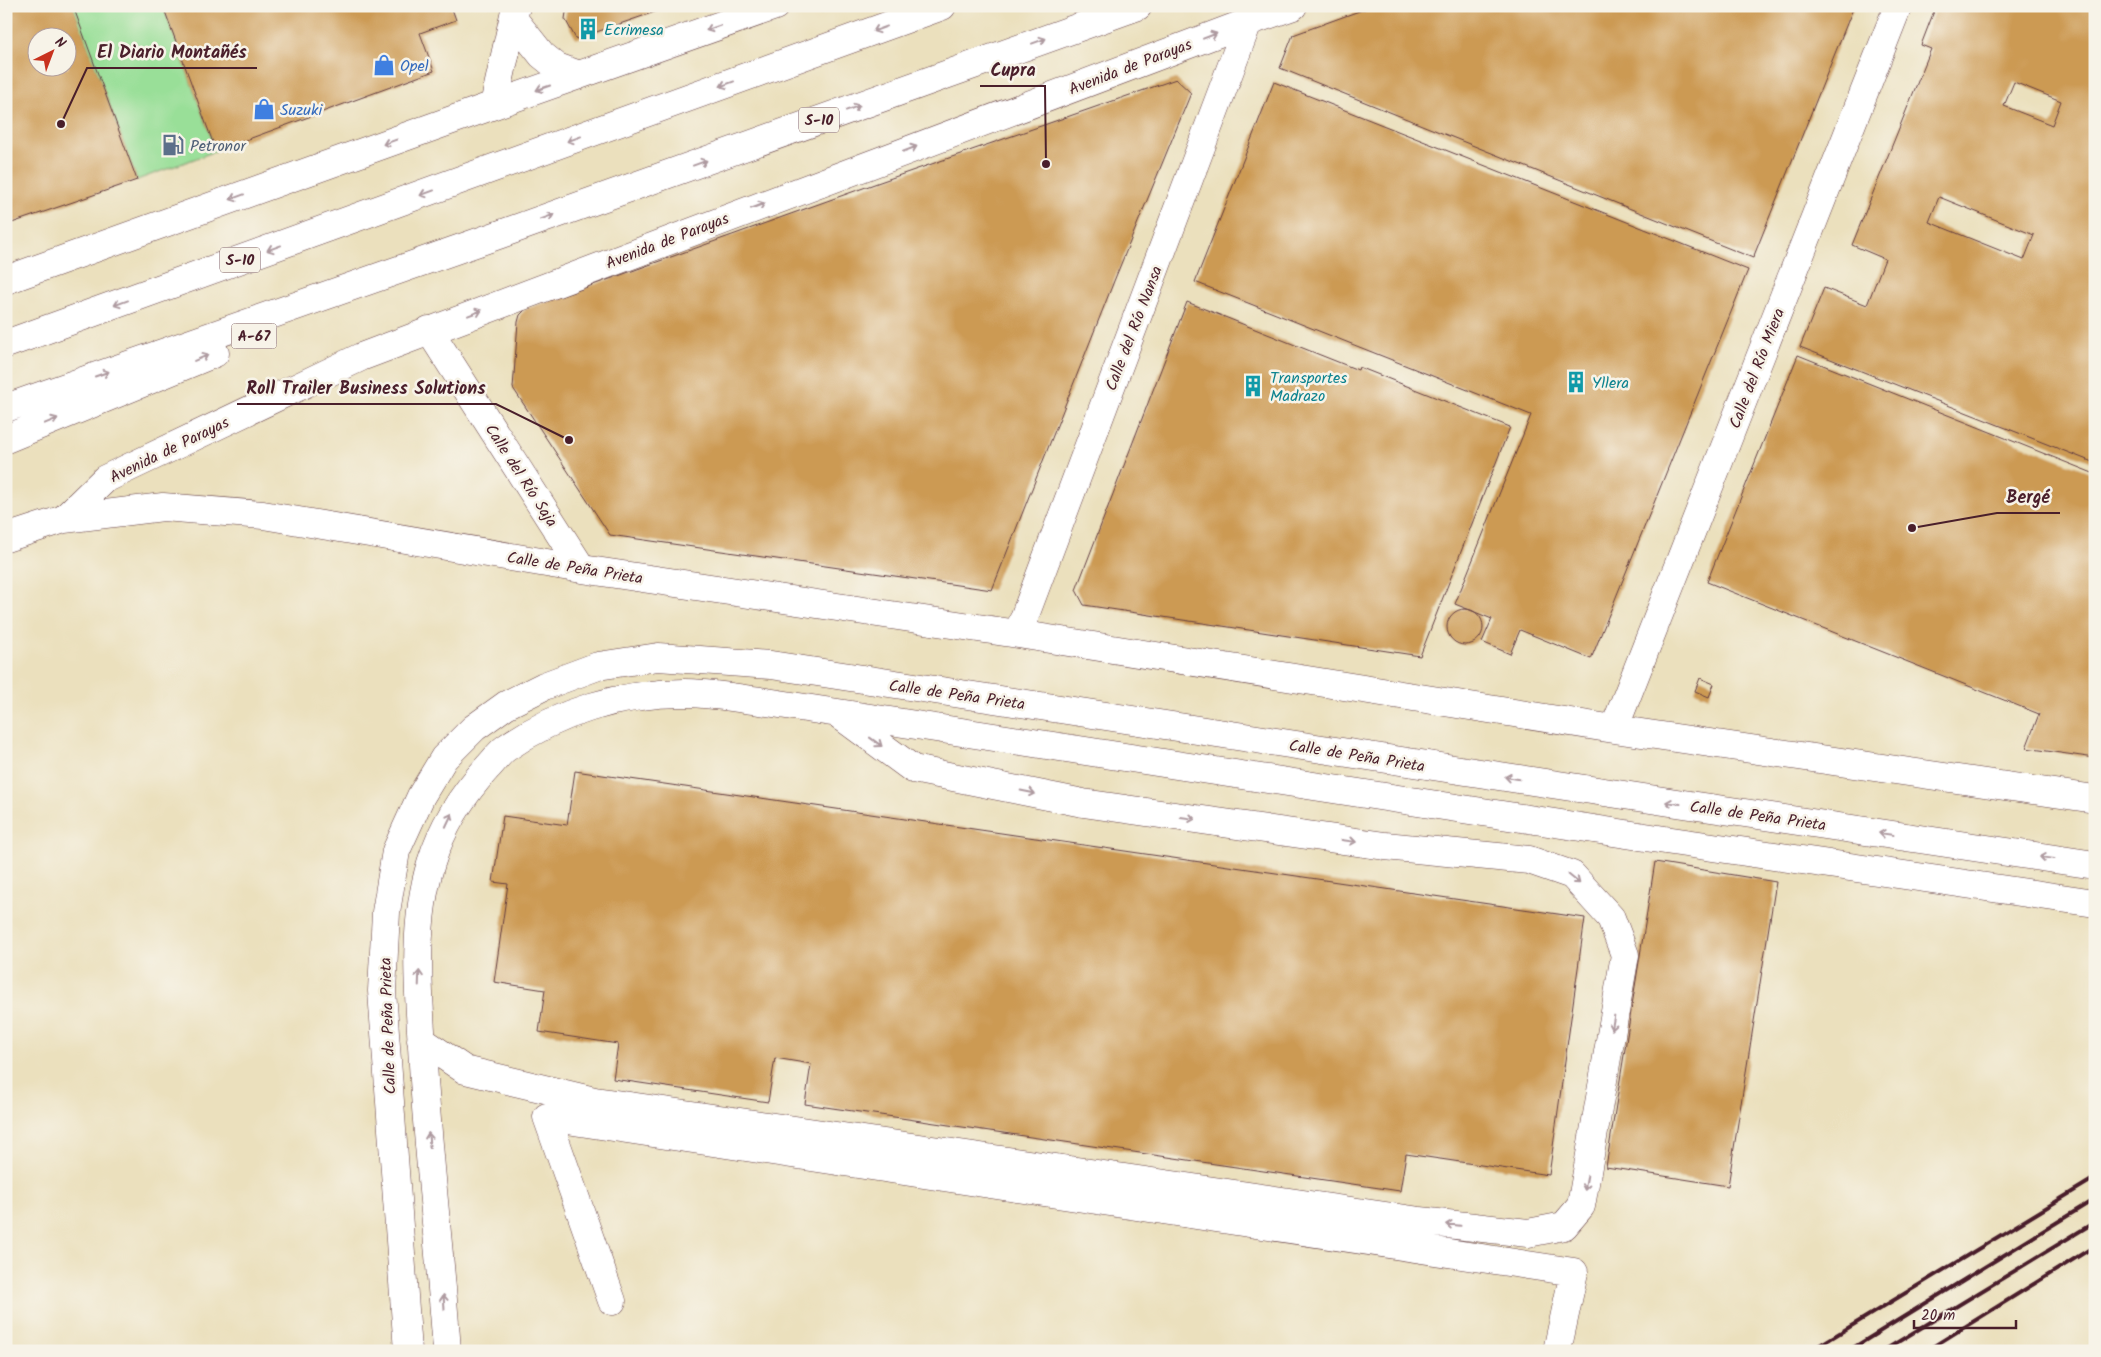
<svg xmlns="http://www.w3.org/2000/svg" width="2101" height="1357" viewBox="0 0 2101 1357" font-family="Kalam,sans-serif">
	<rect width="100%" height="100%" fill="#f7f3e8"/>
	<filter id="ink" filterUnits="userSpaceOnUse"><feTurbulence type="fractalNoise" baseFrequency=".02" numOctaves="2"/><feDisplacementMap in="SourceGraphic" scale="10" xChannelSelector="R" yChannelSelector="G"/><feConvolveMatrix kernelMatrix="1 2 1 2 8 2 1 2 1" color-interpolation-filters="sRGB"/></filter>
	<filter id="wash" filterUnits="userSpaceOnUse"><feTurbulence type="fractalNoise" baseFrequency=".0096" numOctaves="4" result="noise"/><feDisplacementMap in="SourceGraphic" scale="20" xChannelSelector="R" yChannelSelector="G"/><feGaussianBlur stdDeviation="1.12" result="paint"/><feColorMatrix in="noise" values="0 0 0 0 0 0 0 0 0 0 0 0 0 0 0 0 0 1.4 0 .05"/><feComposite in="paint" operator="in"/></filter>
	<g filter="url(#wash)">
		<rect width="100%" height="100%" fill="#ebe0bd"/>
		<path fill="#99df98" stroke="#727f62" d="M 73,6 L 163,6 L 216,151 L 137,180 Z"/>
		<g id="blocks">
			<path fill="#cc9a53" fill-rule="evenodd" d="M 6,6 L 73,6 L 137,180 L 6,225 ZM 38,38 L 68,38 L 68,68 L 38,68 Z
				M 163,6 L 451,6 L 456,20 L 420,33 L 434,71 L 216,151 Z
				M 567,6 L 669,6 L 669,7 L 576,39 L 565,19 Z
				M 1373,6 L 1854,6 L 1753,258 L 1280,68 L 1293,35 Z
				M 1936,6 L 2095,6 L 2095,463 L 1800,347 L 1824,288 L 1867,305 L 1885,259 L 1852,245 L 1931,49 L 1921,45 ZM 2014,82 L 2061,101 L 2052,125 L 2004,106 ZM 1939,197 L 2034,235 L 2024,260 L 1929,222 Z
				M 1176,79 L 1191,93 L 1114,281 L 992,590 L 610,535 L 513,388 L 518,322 L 520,315 L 526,309 L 880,182 Z
				M 1274,82 L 1748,270 L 1591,659 L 1520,630 L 1510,654 L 1482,642 L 1492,619 L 1455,604 L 1531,415 L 1195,282 Z
				M 1187,302 L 1358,370 L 1359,367 L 1510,427 L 1420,656 L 1084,605 L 1076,590 Z
				M 1798,355 L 2095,474 L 2095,758 L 2026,748 L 2039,714 L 1707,582 Z
				M1447 627a18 18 0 1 1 36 0a18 18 0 1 1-36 0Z
				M 1700,678 L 1714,684 L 1709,697 L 1695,691 Z
				M 575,771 L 1585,918 L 1549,1175 L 1406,1154 L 1400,1191 L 805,1104 L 811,1064 L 775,1058 L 768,1102 L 613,1079 L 618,1044 L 539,1032 L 545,990 L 494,982 L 508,884 L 493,882 L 503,816 L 567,825 Z
				M 1655,862 L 1776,882 L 1728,1186 L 1606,1167 Z"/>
		</g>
	</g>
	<g filter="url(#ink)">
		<use href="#blocks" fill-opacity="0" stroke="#623c41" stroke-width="1"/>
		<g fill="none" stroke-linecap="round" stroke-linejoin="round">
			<g stroke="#623c41" stroke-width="29">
				<path id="minor" d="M 515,21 L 542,55 L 557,67 L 579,75
					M 494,105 L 516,6
					M 6,280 L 494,105 L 775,6
					M 429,330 L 582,569
					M 64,519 L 105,479 L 361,357 L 1248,22 L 1293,6
					M 6,538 L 64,519 L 163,507 L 263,515 L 582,569 L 1018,634 L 1614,729 L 2095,799
					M 1018,634 L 1248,22
					M 1614,729 L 1898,6
					M 421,1040 L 465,1070 L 595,1101 L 1420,1221 L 1528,1233 L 1564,1226 L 1581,1206 L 1625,955 L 1611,918 L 1572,875 L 1529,860 L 1385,846 L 1083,803 L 913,769 L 837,713
					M 612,1301 L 547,1117 L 1574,1272 L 1557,1351
					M 408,1351 L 382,991 L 386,912 L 396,851 L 421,796 L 444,758 L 474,728 L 506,705 L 544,686 L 598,666 L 658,657 L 771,665 L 1670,802 L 2095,865
					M 447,1351 C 440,1249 427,1148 422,1046 C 418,986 413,922 431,863 C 442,827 462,795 488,767 C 494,761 499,753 506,748 C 558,712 621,693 684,693 C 709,693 735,698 760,701 L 1665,840 L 2095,903"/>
			</g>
			<g stroke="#623c41" stroke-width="29">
				<path id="highway" d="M 6,344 L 942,6
					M 6,408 L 501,234 L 1138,6
					M 6,439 L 215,353"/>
			</g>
			<use href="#minor" stroke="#fff" stroke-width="28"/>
			<use href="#highway" stroke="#fff" stroke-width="28"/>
			<path stroke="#4a1f2b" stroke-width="4" d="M 1810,1351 L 2095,1178
				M 1848,1351 L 2095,1199
				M 1883,1351 L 2095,1222
				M 1926,1351 L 2095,1246"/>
		</g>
		<defs><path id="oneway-shaft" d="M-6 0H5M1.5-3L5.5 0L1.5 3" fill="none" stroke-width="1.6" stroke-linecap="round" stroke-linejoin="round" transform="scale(1.25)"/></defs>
		<g stroke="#ae9aa0">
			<use href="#oneway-shaft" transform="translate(713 28) rotate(161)"/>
			<use href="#oneway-shaft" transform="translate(880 29) rotate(160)"/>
			<use href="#oneway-shaft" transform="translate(1210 36) rotate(-21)"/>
			<use href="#oneway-shaft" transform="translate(1039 41) rotate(-20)"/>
			<use href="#oneway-shaft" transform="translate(727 84) rotate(160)"/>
			<use href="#oneway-shaft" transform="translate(543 88) rotate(161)"/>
			<use href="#oneway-shaft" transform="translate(853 108) rotate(-20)"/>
			<use href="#oneway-shaft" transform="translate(574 139) rotate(160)"/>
			<use href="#oneway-shaft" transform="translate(390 142) rotate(160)"/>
			<use href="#oneway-shaft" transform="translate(910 149) rotate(-21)"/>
			<use href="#oneway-shaft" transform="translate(700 163) rotate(-20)"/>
			<use href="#oneway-shaft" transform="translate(427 193) rotate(160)"/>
			<use href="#oneway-shaft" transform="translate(237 197) rotate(160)"/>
			<use href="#oneway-shaft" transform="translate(758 206) rotate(-21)"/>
			<use href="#oneway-shaft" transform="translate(547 217) rotate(-20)"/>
			<use href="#oneway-shaft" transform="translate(274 248) rotate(160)"/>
			<use href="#oneway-shaft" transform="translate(121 303) rotate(160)"/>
			<use href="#oneway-shaft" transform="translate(475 313) rotate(-21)"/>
			<use href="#oneway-shaft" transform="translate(201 358) rotate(-23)"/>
			<use href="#oneway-shaft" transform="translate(102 374) rotate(-19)"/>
			<use href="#oneway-shaft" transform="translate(51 421) rotate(-23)"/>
			<use href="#oneway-shaft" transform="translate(876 742) rotate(36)"/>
			<use href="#oneway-shaft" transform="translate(1512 778) rotate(-171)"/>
			<use href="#oneway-shaft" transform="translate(1028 792) rotate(11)"/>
			<use href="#oneway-shaft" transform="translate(1673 803) rotate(-172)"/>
			<use href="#oneway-shaft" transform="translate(1188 818) rotate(8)"/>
			<use href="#oneway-shaft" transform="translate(449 820) rotate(-65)"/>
			<use href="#oneway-shaft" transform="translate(1886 834) rotate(-172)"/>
			<use href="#oneway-shaft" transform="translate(1349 841) rotate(8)"/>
			<use href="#oneway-shaft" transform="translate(2047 858) rotate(-172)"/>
			<use href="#oneway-shaft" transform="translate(1574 879) rotate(39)"/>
			<use href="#oneway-shaft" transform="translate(419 978) rotate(-88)"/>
			<use href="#oneway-shaft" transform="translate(1613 1023) rotate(100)"/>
			<use href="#oneway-shaft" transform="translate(429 1140) rotate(-95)"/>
			<use href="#oneway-shaft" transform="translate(1586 1183) rotate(100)"/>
			<use href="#oneway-shaft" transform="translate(1453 1225) rotate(-174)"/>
			<use href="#oneway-shaft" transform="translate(444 1302) rotate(-94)"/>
		</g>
	</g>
	<defs>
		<g id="building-bare" transform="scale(1.725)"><path d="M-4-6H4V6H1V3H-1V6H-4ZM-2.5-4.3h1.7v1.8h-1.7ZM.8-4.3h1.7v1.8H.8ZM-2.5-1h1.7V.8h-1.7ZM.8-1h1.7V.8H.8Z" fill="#0f9aa8" stroke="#f7f3e8" stroke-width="2.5" paint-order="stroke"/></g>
		<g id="shop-bare" transform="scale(1.725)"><path d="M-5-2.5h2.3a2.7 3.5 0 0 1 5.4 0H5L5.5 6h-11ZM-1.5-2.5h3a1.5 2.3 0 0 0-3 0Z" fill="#3f7fe0" stroke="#f7f3e8" stroke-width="2.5" paint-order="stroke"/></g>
		<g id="fuel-bare" transform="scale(1.725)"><path d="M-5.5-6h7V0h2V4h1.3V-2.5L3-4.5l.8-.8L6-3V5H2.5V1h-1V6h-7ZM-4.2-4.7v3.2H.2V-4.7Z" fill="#5c6f8a" stroke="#f7f3e8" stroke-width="2.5" paint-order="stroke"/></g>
	</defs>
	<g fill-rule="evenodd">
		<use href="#building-bare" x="588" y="29"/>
		<use href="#shop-bare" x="384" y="65"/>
		<use href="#shop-bare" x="264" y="109"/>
		<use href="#fuel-bare" x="173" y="145"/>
		<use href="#building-bare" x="1576" y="382"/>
		<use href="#building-bare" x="1253" y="386"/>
	</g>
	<g text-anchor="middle" stroke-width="5" stroke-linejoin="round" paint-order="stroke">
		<g fill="#f7f3e8" stroke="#7e5f64" stroke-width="1">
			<rect x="799" y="107.5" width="40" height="25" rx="4"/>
			<rect x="220" y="247.5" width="40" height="25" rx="4"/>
			<rect x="231.5" y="323.5" width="45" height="25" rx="4"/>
		</g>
		<g font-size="15" font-weight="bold" fill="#4a1f2b">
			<text x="819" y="125">S-10</text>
			<text x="240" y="265">S-10</text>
			<text x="254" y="341">A-67</text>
		</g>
		<g font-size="16" fill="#0d838f" stroke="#f7f3e8" text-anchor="start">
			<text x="604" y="35">Ecrimesa</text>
			<text x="1270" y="383">Transportes<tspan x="1270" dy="18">Madrazo</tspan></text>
			<text x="1592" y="388">Yllera</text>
		</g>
		<g font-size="16" fill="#366cbe" stroke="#f7f3e8" text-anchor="start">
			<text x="400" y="71">Opel</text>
			<text x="280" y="115">Suzuki</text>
		</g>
		<g font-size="16" fill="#4a1f2b" stroke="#f7f3e8">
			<text transform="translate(1130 66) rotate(-21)" y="6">Avenida de Parayas</text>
			<text transform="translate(667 240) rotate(-21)" y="6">Avenida de Parayas</text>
			<text transform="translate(1133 328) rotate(-69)" y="6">Calle del Río Nansa</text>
			<text transform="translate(1756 368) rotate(-69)" y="6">Calle del Río Miera</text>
			<text transform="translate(169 449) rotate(-26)" y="6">Avenida de Parayas</text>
			<text transform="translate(522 475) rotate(57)" y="6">Calle del Río Saja</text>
			<text transform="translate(575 567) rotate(9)" y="6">Calle de Peña Prieta</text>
			<text transform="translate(957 694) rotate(8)" y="6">Calle de Peña Prieta</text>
			<text transform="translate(1357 755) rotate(9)" y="6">Calle de Peña Prieta</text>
			<text transform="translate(1758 815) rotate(8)" y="6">Calle de Peña Prieta</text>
			<text transform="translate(387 1026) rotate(-92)" y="6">Calle de Peña Prieta</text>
		</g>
		<g font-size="16" fill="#4e5e75" stroke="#f7f3e8" text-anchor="start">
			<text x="190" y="151">Petronor</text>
		</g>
	</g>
	<path fill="none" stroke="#4a1f2b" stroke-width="2" d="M61 124L87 68H257M1046 164L1045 86H980M569 440L496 404H237M1912 528L1997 513H2060"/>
	<g fill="#4a1f2b" stroke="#f7f3e8" stroke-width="2">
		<circle cx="61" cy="124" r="5"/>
		<circle cx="1046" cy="164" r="5"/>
		<circle cx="569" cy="440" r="5"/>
		<circle cx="1912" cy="528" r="5"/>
	</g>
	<g font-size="18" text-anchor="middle" font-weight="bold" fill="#4a1f2b" stroke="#f7f3e8" stroke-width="5" stroke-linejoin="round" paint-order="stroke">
		<text x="172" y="58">El Diario Montañés</text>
		<text x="1013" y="76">Cupra</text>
		<text x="366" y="394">Roll Trailer Business Solutions</text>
		<text x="2028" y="503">Bergé</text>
	</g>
	<rect width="2101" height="1357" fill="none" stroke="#f7f3e8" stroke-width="25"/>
	<g transform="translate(52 52) rotate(42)"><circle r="24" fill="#f7f3e8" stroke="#b29e9c"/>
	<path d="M0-4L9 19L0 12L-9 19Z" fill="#c8321e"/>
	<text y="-8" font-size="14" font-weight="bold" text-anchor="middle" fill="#4a1f2b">N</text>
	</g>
	<path d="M1914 1320v8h102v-8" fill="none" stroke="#4a1f2b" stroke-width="2.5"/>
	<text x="1921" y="1320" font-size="15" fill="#4a1f2b" stroke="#f7f3e8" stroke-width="4" paint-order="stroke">20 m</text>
</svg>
